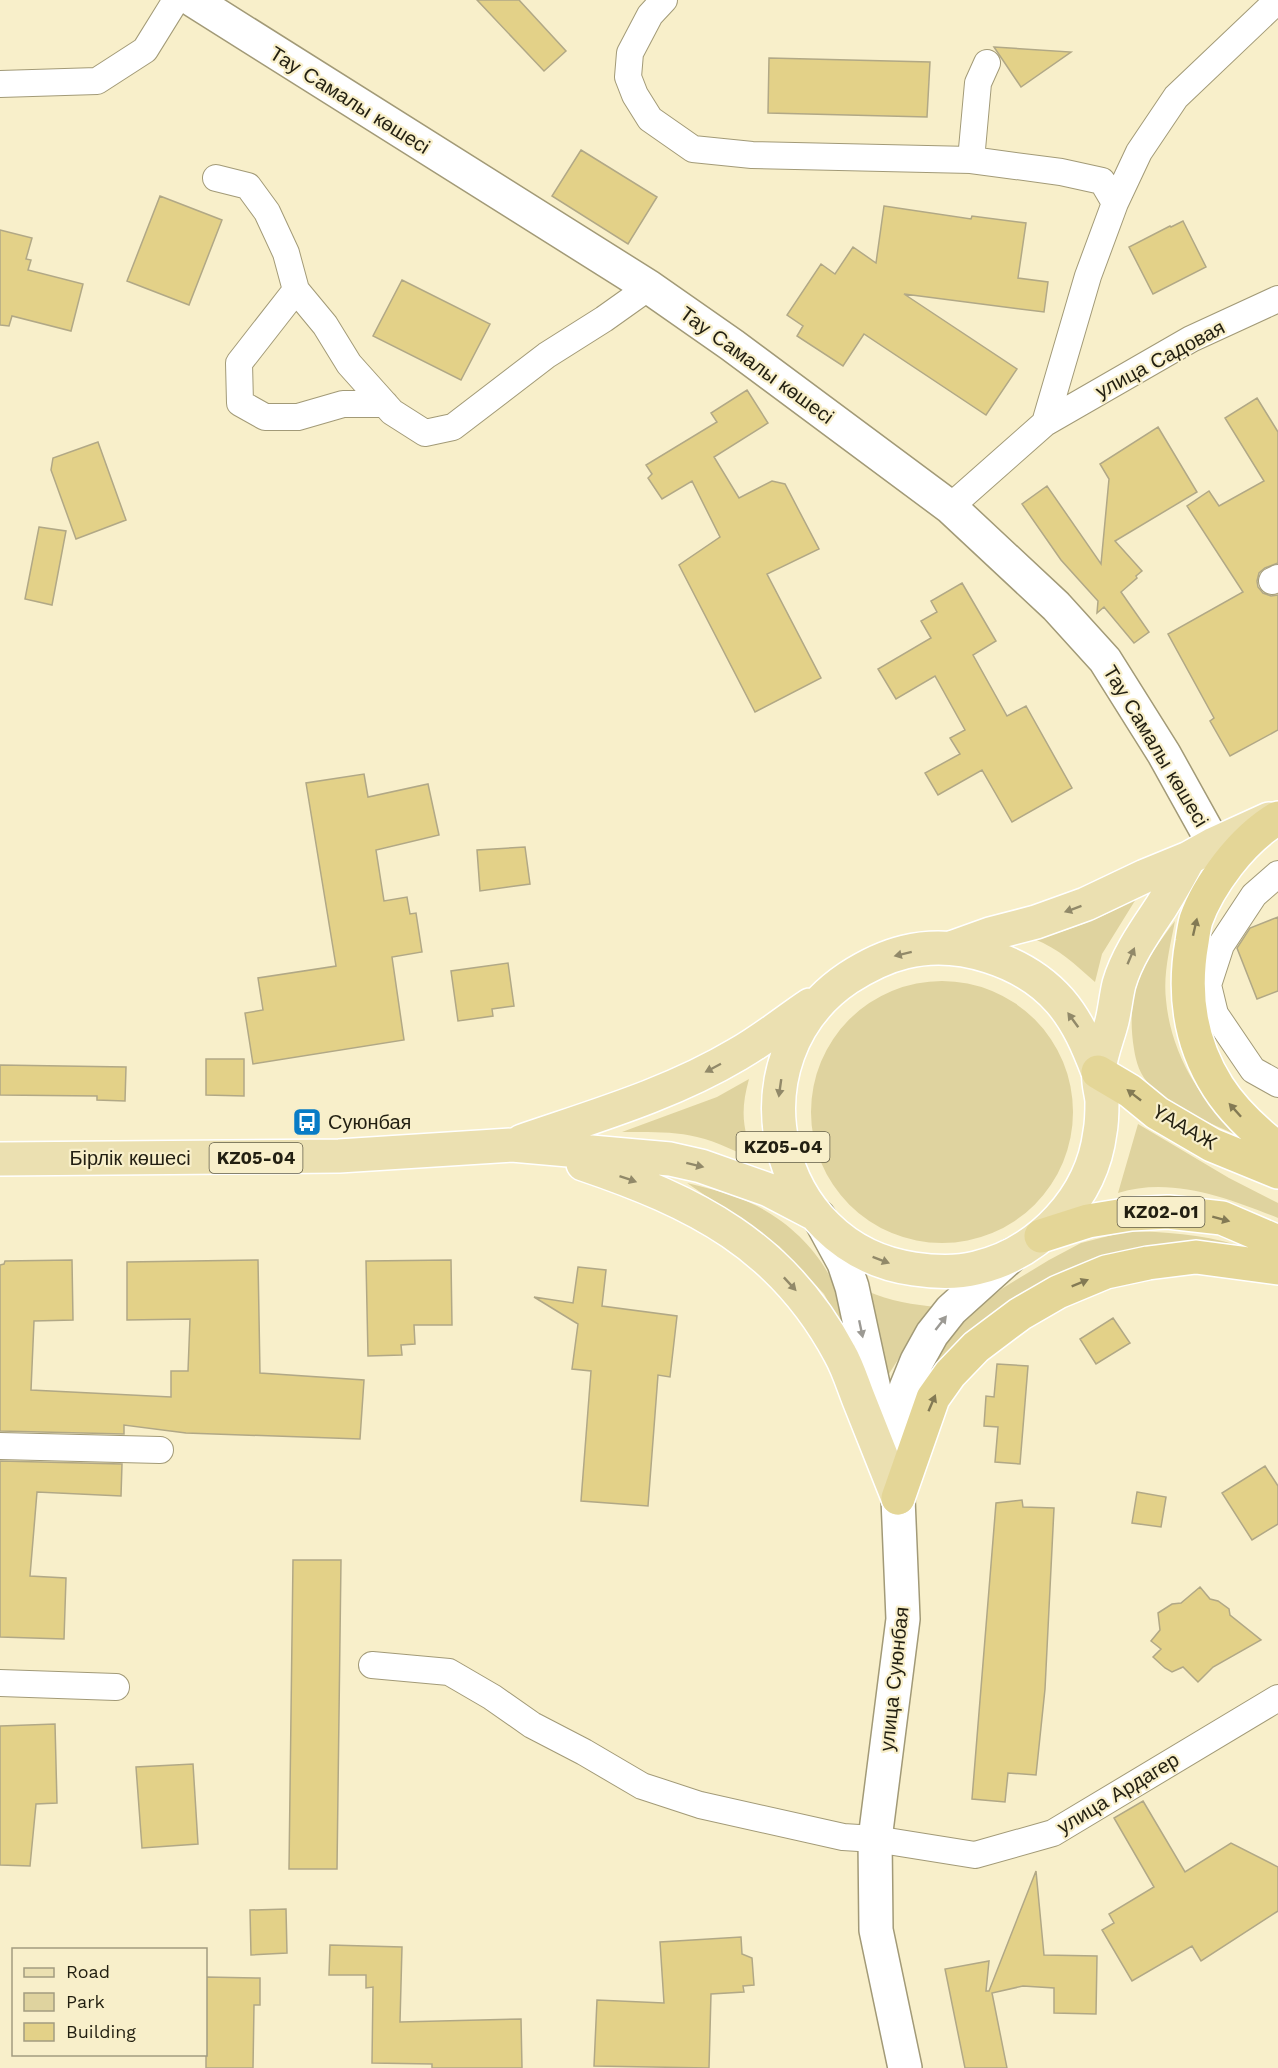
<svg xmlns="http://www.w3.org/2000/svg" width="1278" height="2068" viewBox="0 0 1278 2068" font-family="'Work Sans',sans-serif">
	<rect width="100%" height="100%" fill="#f8efca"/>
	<path fill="#dfd39f" d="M 1136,899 L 1102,954 L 1095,982 C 1076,965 1058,948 1034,939 C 1070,931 1103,917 1136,899 Z
		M 1175,921 C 1170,947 1163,974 1166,1000 C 1171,1054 1200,1100 1239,1136 C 1208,1122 1176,1110 1151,1086 C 1140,1076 1136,1062 1134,1049 C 1125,993 1142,964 1175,921 Z
		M811 1112a131 131 0 1 1 262 0a131 131 0 1 1-262 0Z
		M 749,1079 C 740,1111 742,1132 757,1162 C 738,1152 718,1142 697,1137 C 673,1131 647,1132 622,1132 L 717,1097 Z
		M 1138,1124 L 1229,1178 L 1278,1203 L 1278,1218 C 1228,1198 1171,1176 1118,1193 Z
		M 687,1183 C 703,1187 720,1191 736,1197 C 774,1210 812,1241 830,1277 C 839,1295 843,1315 847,1335 L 824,1294 L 779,1246 Z
		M 1128,1231 C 1165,1232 1200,1234 1237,1245 L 1162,1247 L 1054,1277 L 996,1310 L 951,1350 L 919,1391 L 941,1346 L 962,1320 L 1003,1288 L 1049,1260 L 1081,1243 Z
		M 867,1291 C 890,1301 913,1305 939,1307 C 918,1331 900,1354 885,1381 L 875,1315 Z"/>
	<path fill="#e3d188" stroke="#b1a886" stroke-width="1.5" d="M 477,0 L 519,0 L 566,51 L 544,71 Z
		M 994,47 L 1071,52 L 1021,87 Z
		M 769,58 L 930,62 L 927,117 L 768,113 Z
		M 581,150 L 657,197 L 628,244 L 552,196 Z
		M 160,196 L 222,220 L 189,305 L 127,281 Z
		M 884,206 L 971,219 L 972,216 L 1026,223 L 1018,278 L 1048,282 L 1044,312 L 904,294 L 1017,369 L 986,415 L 864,334 L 843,366 L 797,336 L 803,326 L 787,315 L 821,264 L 835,274 L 853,247 L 876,263 Z
		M 1183,221 L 1206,267 L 1153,294 L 1129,247 L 1170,226 L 1171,227 Z
		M 0,230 L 32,238 L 26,259 L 31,260 L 28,270 L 83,284 L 71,331 L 12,316 L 9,326 L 0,325 Z
		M 402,280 L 490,324 L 461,380 L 373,336 Z
		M 747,390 L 768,423 L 714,457 L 739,498 L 772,481 L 785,484 L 819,549 L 767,574 L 821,678 L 755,712 L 679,565 L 720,537 L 692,481 L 662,499 L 648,478 L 652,474 L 646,465 L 717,422 L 711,413 Z
		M 1257,398 L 1278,432 L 1278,563 L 1265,568 L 1259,573 L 1257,581 L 1258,587 L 1263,593 L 1271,596 L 1278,595 L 1278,730 L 1230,756 L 1210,721 L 1214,718 L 1168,634 L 1243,592 L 1187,506 L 1209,491 L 1219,506 L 1264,481 L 1225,418 Z
		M 1158,427 L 1197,492 L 1115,541 L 1142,571 L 1136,576 L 1137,578 L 1121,592 L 1149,632 L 1134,643 L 1104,607 L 1097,613 L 1098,601 L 1061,560 L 1022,504 L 1047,486 L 1101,564 L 1109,479 L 1100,464 Z
		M 98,442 L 126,520 L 76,539 L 51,470 L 53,458 Z
		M 39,527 L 66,531 L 52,605 L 25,599 Z
		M 962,583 L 996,641 L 973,655 L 1007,716 L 1026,706 L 1072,788 L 1012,822 L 982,770 L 938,795 L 925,773 L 960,754 L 950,738 L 965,730 L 935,676 L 896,699 L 878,669 L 931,638 L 921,621 L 937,612 L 931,601 Z
		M 364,774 L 368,797 L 428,784 L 439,835 L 376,850 L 384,901 L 407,897 L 410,914 L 416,913 L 422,952 L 392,957 L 404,1040 L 253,1064 L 245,1013 L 263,1010 L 258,978 L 336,966 L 306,783 Z
		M 525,847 L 530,884 L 480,891 L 477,850 Z
		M 1278,917 L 1278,991 L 1257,999 L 1237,948 L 1250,928 Z
		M 508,963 L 514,1006 L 492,1009 L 493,1016 L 458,1021 L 451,971 Z
		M 206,1059 L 244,1059 L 244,1096 L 206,1095 Z
		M 0,1065 L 126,1067 L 125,1101 L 97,1100 L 97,1096 L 0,1095 Z
		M 72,1260 L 73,1320 L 34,1321 L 31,1390 L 171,1397 L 171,1371 L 188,1371 L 190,1319 L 127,1320 L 127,1262 L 258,1260 L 260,1373 L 364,1380 L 360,1439 L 186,1433 L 124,1425 L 124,1434 L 0,1431 L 0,1265 L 4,1264 L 5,1261 Z
		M 451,1260 L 452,1325 L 414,1325 L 415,1344 L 401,1345 L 402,1355 L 368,1356 L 366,1261 Z
		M 578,1267 L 606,1270 L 602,1306 L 677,1316 L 670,1377 L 658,1375 L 648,1506 L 581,1501 L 591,1371 L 572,1369 L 578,1324 L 534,1297 L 573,1303 Z
		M 1113,1318 L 1130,1343 L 1096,1364 L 1080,1339 Z
		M 997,1364 L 1028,1366 L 1020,1464 L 995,1462 L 998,1427 L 984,1426 L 986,1396 L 994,1397 Z
		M 0,1461 L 122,1464 L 121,1496 L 37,1492 L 30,1576 L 66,1578 L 64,1639 L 0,1637 Z
		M 1265,1466 L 1278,1486 L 1278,1524 L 1252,1540 L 1222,1493 Z
		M 1137,1492 L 1166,1497 L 1161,1527 L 1132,1523 Z
		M 1022,1500 L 1023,1507 L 1054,1508 L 1045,1689 L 1036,1775 L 1008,1773 L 1005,1802 L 972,1799 L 996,1503 Z
		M 293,1560 L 341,1560 L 337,1869 L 289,1869 Z
		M 1200,1587 L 1210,1599 L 1218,1601 L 1229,1609 L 1230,1615 L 1261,1640 L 1213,1667 L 1198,1682 L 1183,1667 L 1172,1672 L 1165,1668 L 1153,1657 L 1161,1649 L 1151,1641 L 1160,1630 L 1158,1613 L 1172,1604 L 1181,1603 Z
		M 55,1724 L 57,1803 L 36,1804 L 30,1866 L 0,1865 L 0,1726 Z
		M 193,1764 L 198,1844 L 142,1848 L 136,1767 Z
		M 1143,1801 L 1185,1872 L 1231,1843 L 1278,1867 L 1278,1911 L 1201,1961 L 1192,1946 L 1132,1981 L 1102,1930 L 1114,1923 L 1109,1914 L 1154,1887 L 1114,1818 Z
		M 1036,1871 L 1044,1955 L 1097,1956 L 1096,2014 L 1054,2013 L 1054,1988 L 1023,1986 L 992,1993 L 1007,2068 L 965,2068 L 945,1969 L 989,1961 L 986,1991 L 989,1991 Z
		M 286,1909 L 287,1953 L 251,1955 L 250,1910 Z
		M 741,1937 L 742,1954 L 752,1958 L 754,1985 L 743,1986 L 744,1992 L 711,1994 L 709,2068 L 594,2066 L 597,2000 L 664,2003 L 660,1942 Z
		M 330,1945 L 402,1947 L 400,2022 L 521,2019 L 522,2068 L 432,2068 L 432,2064 L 372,2063 L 373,1987 L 366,1988 L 366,1975 L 329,1975 Z
		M 206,1977 L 260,1978 L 260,2005 L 254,2005 L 253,2068 L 206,2068 Z"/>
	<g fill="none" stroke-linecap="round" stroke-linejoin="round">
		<g stroke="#a29a77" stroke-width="28">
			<path id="minor" d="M 664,0 L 650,15 L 630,53 L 628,77 L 635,95 L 650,119 L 693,149 L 752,155 L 971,160 L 1061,172 L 1102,181 L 1115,203
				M 0,84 L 97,81 L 145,50 L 176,0
				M 971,160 L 978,83 L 987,63
				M 216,178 L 248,186 L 267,212 L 286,253 L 296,290 L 325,325 L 349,364 L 392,412 L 425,433 L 453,427 L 547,355 L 604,319 L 649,287
				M 296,290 L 239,363 L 240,403 L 265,417 L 298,417 L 343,404 L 385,404
				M 1045,423 L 1191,339 L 1278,299
				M 950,507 L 1045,423 L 1088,276 L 1115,203 L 1139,152 L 1176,97 L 1278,0
				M 1272,581 L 1278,578
				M 1278,874 L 1254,895 L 1221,945 L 1208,985 L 1215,1014 L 1253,1070 L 1278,1084
				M 0,1446 L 160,1450
				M 372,1665 L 449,1672 L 492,1697 L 532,1725 L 584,1752 L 642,1786 L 700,1805 L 843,1837 L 875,1839 L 975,1855 L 1053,1833 L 1278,1698
				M 0,1683 L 116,1687"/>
		</g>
		<g stroke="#a29a77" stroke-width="36">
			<path id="tertiary" d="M 193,0 L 649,287 L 732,345 L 950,507 L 1056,606 L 1105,660 L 1164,754 L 1214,844"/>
		</g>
		<g stroke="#a29a77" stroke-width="36">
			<path id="secondary" d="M 819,1217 L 844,1263 L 852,1287 L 885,1440
				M 905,2068 L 876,1930 L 875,1839 L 903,1619 L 898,1498 L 906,1388 L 917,1361 L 932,1334 L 951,1310 L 1012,1255"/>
		</g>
		<g stroke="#fff" stroke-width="36">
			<path id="primary" d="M 951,948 L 990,934 L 1036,922 L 1086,904 L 1145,876 L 1189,858 L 1214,844 L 1269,819
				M 1098,1072 C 1088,1046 1078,1022 1060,1001 C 1024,960 958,939 905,952 C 884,957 865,967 848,978 C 729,1058 771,1249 914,1269 C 934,1272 956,1273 976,1268 C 1040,1253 1092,1197 1100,1132 C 1102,1122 1102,1111 1102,1101 C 1101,1091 1097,1080 1099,1070 C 1101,1053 1108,1037 1112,1021 C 1115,1009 1116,996 1119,984 C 1127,956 1145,931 1161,907 C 1171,891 1180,875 1189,858
				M 522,1141 C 595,1116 671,1094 738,1054 C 763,1040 786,1021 810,1005
				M 0,1159 L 339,1156 L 512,1145 L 670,1159 L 701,1166 L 769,1190 L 815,1214
				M 583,1164 C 695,1202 782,1245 840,1354 C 848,1368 853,1385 859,1400 C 872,1433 885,1465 898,1498"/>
		</g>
		<g stroke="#fff" stroke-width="36">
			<path id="trunk" d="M 1278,818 C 1258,830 1242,846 1228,864 C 1215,881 1203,900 1196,920 C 1194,927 1193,935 1192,942 C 1183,993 1190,1043 1218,1087 C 1234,1112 1255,1131 1278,1149
				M 1098,1072 L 1130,1091 L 1157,1113 L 1212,1145 L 1278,1172
				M 1041,1236 L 1088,1221 L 1131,1214 L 1168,1212 L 1222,1218 L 1278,1242
				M 898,1498 L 933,1398 L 950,1374 L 976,1347 L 1020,1314 L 1058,1292 L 1106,1272 L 1148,1263 L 1196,1257 L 1278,1268"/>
		</g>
		<use href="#minor" stroke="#fff" stroke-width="26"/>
		<use href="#tertiary" stroke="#fff" stroke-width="33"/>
		<use href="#secondary" stroke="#fff" stroke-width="33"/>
		<use href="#primary" stroke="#ebe0b1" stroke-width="33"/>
		<use href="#trunk" stroke="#e4d697" stroke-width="33"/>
	</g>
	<defs><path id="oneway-solid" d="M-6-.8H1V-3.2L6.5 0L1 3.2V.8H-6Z" transform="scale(1.5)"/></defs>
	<g fill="#918969">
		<use href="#oneway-solid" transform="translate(1073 909) rotate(160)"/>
		<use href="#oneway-solid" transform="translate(903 954) rotate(166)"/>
		<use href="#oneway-solid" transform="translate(1131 956) rotate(-67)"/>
		<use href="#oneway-solid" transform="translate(1073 1020) rotate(-126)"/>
		<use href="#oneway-solid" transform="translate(713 1068) rotate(152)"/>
		<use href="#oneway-solid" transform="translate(780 1088) rotate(98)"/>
		<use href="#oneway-solid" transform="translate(695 1165) rotate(14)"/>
		<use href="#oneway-solid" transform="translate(628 1179) rotate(19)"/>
		<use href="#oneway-solid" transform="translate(881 1260) rotate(21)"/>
		<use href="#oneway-solid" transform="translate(790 1284) rotate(47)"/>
	</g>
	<g fill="#837a54">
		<use href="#oneway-solid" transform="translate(1195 927) rotate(-77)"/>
		<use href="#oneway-solid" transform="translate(1134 1095) rotate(-142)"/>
		<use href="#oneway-solid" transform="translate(1235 1110) rotate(-132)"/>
		<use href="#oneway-solid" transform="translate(1221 1219) rotate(15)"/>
		<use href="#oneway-solid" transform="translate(1080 1283) rotate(-22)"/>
		<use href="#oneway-solid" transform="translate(932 1403) rotate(-67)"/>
	</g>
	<g fill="#9c9a94">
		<use href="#oneway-solid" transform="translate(941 1323) rotate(-52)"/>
		<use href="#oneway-solid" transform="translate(861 1329) rotate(78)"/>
	</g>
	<defs>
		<g id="bus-square" transform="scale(1.5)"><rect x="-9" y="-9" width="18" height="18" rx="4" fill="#087cc6" stroke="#f8efca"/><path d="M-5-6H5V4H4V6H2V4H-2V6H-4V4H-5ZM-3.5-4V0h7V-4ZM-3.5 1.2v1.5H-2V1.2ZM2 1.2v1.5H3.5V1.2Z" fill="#fff"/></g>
	</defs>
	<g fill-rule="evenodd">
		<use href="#bus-square" x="307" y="1122"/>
	</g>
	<g text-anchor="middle" stroke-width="4.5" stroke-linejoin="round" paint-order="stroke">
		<g fill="#f8efca" stroke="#625d48" stroke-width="1.5">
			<rect x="736.5" y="1132" width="93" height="30" rx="4.5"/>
			<rect x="209.5" y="1143" width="93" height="30" rx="4.5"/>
			<rect x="1117.5" y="1197" width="87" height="30" rx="4.5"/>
		</g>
		<g font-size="18" font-weight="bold" fill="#221f11">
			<text x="783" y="1153">KZ05-04</text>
			<text x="256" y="1164">KZ05-04</text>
			<text x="1161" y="1218">KZ02-01</text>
		</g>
		<g font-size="20" fill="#221f11" stroke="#f8efca">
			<text transform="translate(350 100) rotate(32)" y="7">Тау Самалы көшесі</text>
			<text transform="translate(1160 359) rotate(-28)" y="7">улица Садовая</text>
			<text transform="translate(757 365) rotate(36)" y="7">Тау Самалы көшесі</text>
			<text transform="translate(1156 746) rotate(59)" y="7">Тау Самалы көшесі</text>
			<text transform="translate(1185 1127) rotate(30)" y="7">ҮАААЖ</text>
			<text x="130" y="1165">Бірлік көшесі</text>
			<text transform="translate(894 1679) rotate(-84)" y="7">улица Суюнбая</text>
			<text transform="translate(1118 1793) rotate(-31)" y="7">улица Ардагер</text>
		</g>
		<g font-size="20" fill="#221f11" stroke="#f8efca" text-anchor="start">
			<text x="328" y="1129">Суюнбая</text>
		</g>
	</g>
	<rect x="12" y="1948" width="195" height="108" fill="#f8efca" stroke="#a29c80" stroke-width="1.5"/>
	<rect x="24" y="1968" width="30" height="9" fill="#ebe0b1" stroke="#a29c80" stroke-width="1.5"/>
	<text x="66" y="1978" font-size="18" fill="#221f11">Road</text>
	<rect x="24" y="1993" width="30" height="18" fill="#dfd39f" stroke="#a29c80" stroke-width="1.5"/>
	<text x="66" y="2008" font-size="18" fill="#221f11">Park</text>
	<rect x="24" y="2023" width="30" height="18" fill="#e3d188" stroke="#a29c80" stroke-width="1.5"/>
	<text x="66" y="2038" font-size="18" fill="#221f11">Building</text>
</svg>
